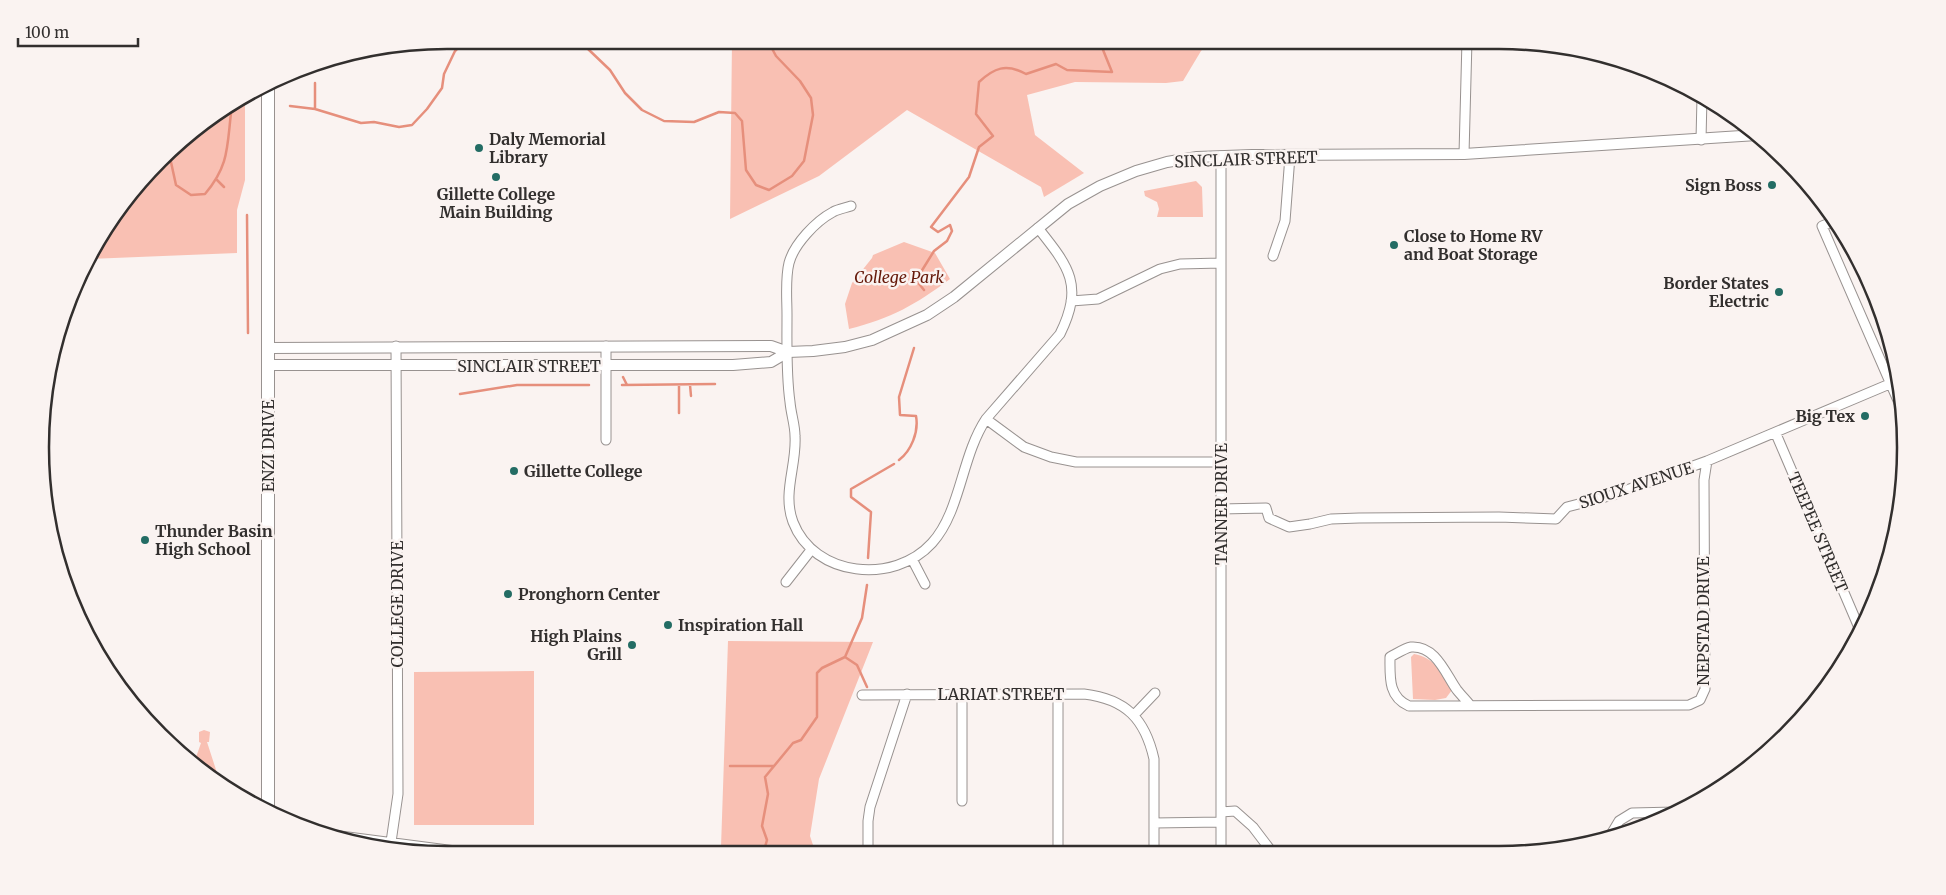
<svg xmlns="http://www.w3.org/2000/svg" width="1946" height="895" viewBox="0 0 1946 895" font-family="Merriweather,serif">
	<rect width="100%" height="100%" fill="#faf3f1"/>
	<path fill="#f9c0b3" d="M 732,40 L 1211,40 L 1201,51 L 1183,81 L 1166,83 L 1075,82 L 1027,95 L 1035,135 L 1084,173 L 1044,197 L 1041,187 L 907,110 L 819,176 L 730,219 Z
		M 245,94 L 245,180 L 237,210 L 237,253 L 89,259 L 94,244 L 179,141 Z
		M 1196,181 L 1202,187 L 1203,217 L 1157,217 L 1159,209 L 1157,202 L 1145,196 L 1144,191 Z
		M 904,242 L 935,253 L 950,279 C 915,305 892,318 849,329 L 845,304 L 852,283 L 872,258 L 873,255 Z
		M 728,641 L 873,642 L 819,779 L 810,836 L 816,854 L 627,854 L 627,850 L 721,847 Z
		M 1414,654 C 1433,657 1444,673 1452,690 L 1446,698 L 1435,700 L 1413,699 L 1411,657 Z
		M 534,671 L 534,825 L 414,825 L 414,672 Z
		M 204,730 L 210,732 L 209,742 L 207,742 L 219,779 L 194,763 L 201,743 L 199,742 L 199,732 Z"/>
	<g fill="none" stroke-linecap="round" stroke-linejoin="round">
		<path stroke="#e68f7c" stroke-width="2.5" d="M 572,40 L 588,49 L 610,70 L 625,93 L 642,110 L 664,121 L 694,122 L 719,112 L 735,113 L 742,121 L 746,170 L 756,185 L 769,190 L 792,176 L 804,161 L 813,115 L 811,98 L 800,81 L 776,56 L 769,43 L 769,40
			M 315,83 L 315,109
			M 290,106 L 315,109 L 361,123 L 374,122 L 399,127 L 412,125 L 427,109 L 442,88 L 444,74 L 455,51 L 466,40
			M 169,153 L 176,185 L 191,195 L 205,194 C 229,166 227,147 231,113 L 242,105
			M 217,180 L 224,187
			M 247,215 L 248,333
			M 924,290 L 916,280 L 934,251 L 947,241 L 952,231 L 950,225 L 938,232 L 931,227 L 969,177 L 979,147 L 993,136 L 976,114 L 979,82 C 994,68 1006,63 1026,74 L 1056,64 L 1067,70 L 1112,72 L 1099,40
			M 623,377 L 627,385
			M 622,385 L 715,384
			M 679,385 L 679,413
			M 690,385 L 691,396
			M 460,394 L 517,385 L 589,385
			M 899,460 C 911,451 919,432 916,416 L 900,415 L 899,397 L 914,348
			M 868,558 L 871,512 L 851,497 L 851,489 L 894,464
			M 845,657 L 857,665 L 867,687
			M 730,766 L 773,766
			M 763,854 L 767,840 L 762,826 L 768,794 L 765,777 L 793,743 L 801,740 L 817,717 L 817,673 L 822,668 L 845,657 L 862,618 L 867,585"/>
		<g stroke="#989290" stroke-width="11">
			<path id="minor" d="M 1701,140 L 1702,97
				M 1464,154 L 1467,40
				M 851,206 C 845,208 838,209 833,212 C 816,221 794,244 789,263 C 785,279 787,298 787,315 C 787,344 786,374 790,402 C 791,414 795,425 795,436 C 797,465 782,493 793,522 C 814,577 894,585 932,543 C 961,511 961,457 986,419 L 1060,334 C 1084,285 1069,267 1038,228
				M 1837,220 L 1822,226 L 1903,412
				M 1273,256 L 1285,221 L 1290,156
				M 1071,301 L 1098,299 L 1160,269 L 1180,264 L 1221,263
				M 986,419 L 1024,447 L 1051,457 L 1076,462 L 1221,462
				M 1776,434 L 1860,630
				M 606,440 L 606,346
				M 1221,509 L 1266,508 L 1269,518 L 1289,527 L 1310,524 L 1331,519 L 1359,518 L 1499,517 L 1556,519 L 1567,507 L 1613,495 L 1707,461 L 1899,380
				M 912,559 L 925,584
				M 786,582 L 811,550
				M 862,695 L 1084,694 C 1126,699 1145,719 1154,759 L 1154,853
				M 1470,705 C 1466,700 1461,695 1457,690 C 1446,675 1436,645 1411,647 C 1405,648 1396,654 1390,657 C 1390,677 1388,697 1409,706 L 1689,705 L 1700,700 L 1705,689 L 1704,480 L 1707,461
				M 1134,715 L 1155,693
				M 962,801 L 962,695
				M 1221,812 L 1235,811 L 1253,827 L 1272,852
				M 1154,823 L 1221,822
				M 325,834 L 486,855
				M 1610,836 L 1619,821 L 1632,813 L 1675,812
				M 391,842 L 398,794 L 396,346
				M 1058,853 L 1058,694
				M 1221,853 L 1221,156
				M 868,854 L 868,821 L 870,807 L 907,694"/>
		</g>
		<g stroke="#989290" stroke-width="12">
			<path id="tertiary" d="M 268,348 L 771,346 L 788,352 L 813,351 L 845,347 L 872,340 L 927,315 L 954,297 L 1068,204 L 1100,186 L 1136,171 L 1167,162 L 1197,157 L 1252,155 L 1464,154 L 1757,135
				M 268,365 L 733,365 L 771,362 L 788,352"/>
		</g>
		<g stroke="#989290" stroke-width="14">
			<path id="secondary" d="M 268,809 L 268,84"/>
		</g>
		<use href="#minor" stroke="#fff" stroke-width="9"/>
		<use href="#tertiary" stroke="#fff" stroke-width="10"/>
		<use href="#secondary" stroke="#fff" stroke-width="12"/>
	</g>
	<g fill="#236c64" stroke="#faf3f1" stroke-width="2">
		<circle cx="479" cy="148" r="5"/>
		<circle cx="496" cy="177" r="5"/>
		<circle cx="1772" cy="185" r="5"/>
		<circle cx="1394" cy="245" r="5"/>
		<circle cx="1779" cy="292" r="5"/>
		<circle cx="1865" cy="416" r="5"/>
		<circle cx="514" cy="471" r="5"/>
		<circle cx="145" cy="540" r="5"/>
		<circle cx="508" cy="594" r="5"/>
		<circle cx="668" cy="625" r="5"/>
		<circle cx="632" cy="645" r="5"/>
	</g>
	<g text-anchor="middle" stroke-width="5" stroke-linejoin="round" paint-order="stroke">
		<g font-size="16" font-weight="bold" fill="#322f2e" stroke="#faf3f1" text-anchor="start">
			<text x="489" y="145">Daly Memorial<tspan x="489" dy="18">Library</tspan></text>
			<text x="1762" y="191" text-anchor="end">Sign Boss</text>
			<text x="496" y="200" text-anchor="middle">Gillette College<tspan x="496" dy="18">Main Building</tspan></text>
			<text x="1404" y="242">Close to Home RV<tspan x="1404" dy="18">and Boat Storage</tspan></text>
			<text x="1769" y="289" text-anchor="end">Border States<tspan x="1769" dy="18">Electric</tspan></text>
			<text x="1855" y="422" text-anchor="end">Big Tex</text>
			<text x="524" y="477">Gillette College</text>
			<text x="155" y="537">Thunder Basin<tspan x="155" dy="18">High School</tspan></text>
			<text x="518" y="600">Pronghorn Center</text>
			<text x="678" y="631">Inspiration Hall</text>
			<text x="622" y="642" text-anchor="end">High Plains<tspan x="622" dy="18">Grill</tspan></text>
		</g>
		<g font-size="16" fill="#322f2e" stroke="#faf3f1">
			<text transform="translate(1246 159) rotate(-2)" y="6">SINCLAIR STREET</text>
			<text x="529" y="372">SINCLAIR STREET</text>
			<text transform="translate(268 446) rotate(-90)" y="6">ENZI DRIVE</text>
			<text transform="translate(1636 485) rotate(-18)" y="6">SIOUX AVENUE</text>
			<text transform="translate(1221 504) rotate(-90)" y="6">TANNER DRIVE</text>
			<text transform="translate(1818 532) rotate(67)" y="6">TEEPEE STREET</text>
			<text transform="translate(397 604) rotate(-90)" y="6">COLLEGE DRIVE</text>
			<text transform="translate(1703 621) rotate(-90)" y="6">NEPSTAD DRIVE</text>
			<text x="1001" y="700">LARIAT STREET</text>
		</g>
		<g font-size="16" font-style="italic" fill="#66190a" stroke="#faf3f1">
			<text x="899" y="283">College Park</text>
		</g>
	</g>
	<path d="M0 0H1946V895H0ZM447 49H1499A398 398 0 0 1 1897 447V448A398 398 0 0 1 1499 846H447A398 398 0 0 1 49 448V447A398 398 0 0 1 447 49Z" fill="#faf3f1" fill-rule="evenodd"/>
	<path fill="none" stroke="#322f2e" stroke-width="2.5" d="M447 49H1499A398 398 0 0 1 1897 447V448A398 398 0 0 1 1499 846H447A398 398 0 0 1 49 448V447A398 398 0 0 1 447 49Z"/>
	<path d="M18 38v8h120v-8" fill="none" stroke="#322f2e" stroke-width="2.5"/>
	<text x="25" y="38" font-size="15" fill="#322f2e" stroke="#faf3f1" stroke-width="4" paint-order="stroke">100 m</text>
</svg>
